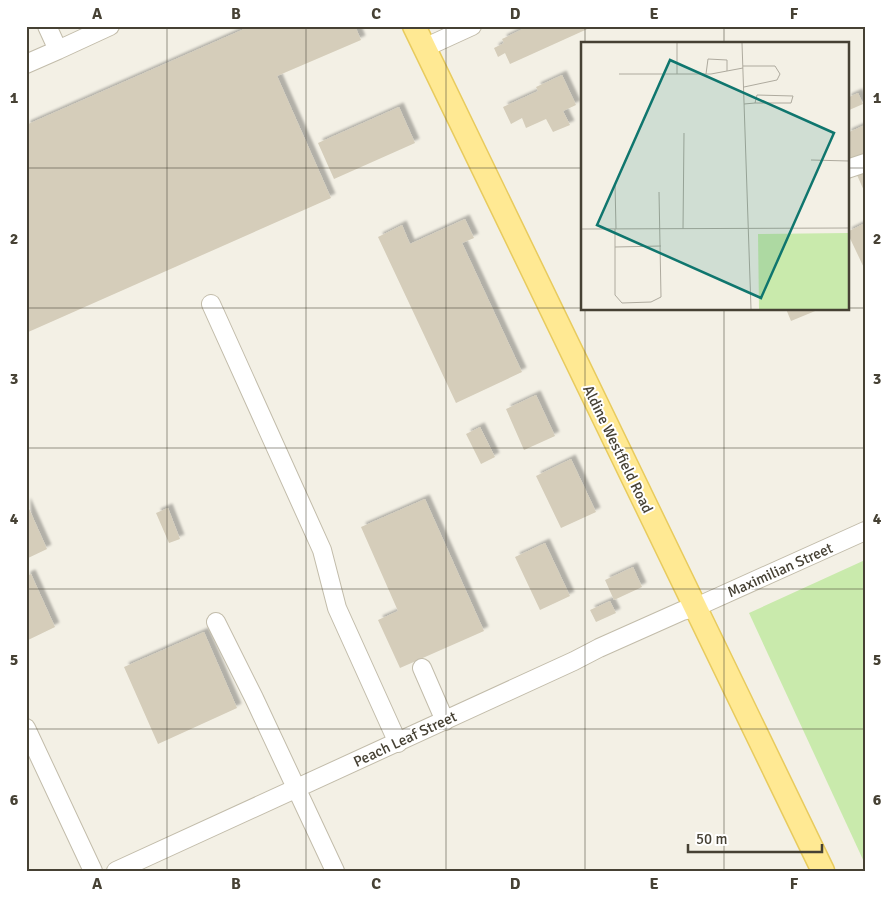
<svg xmlns="http://www.w3.org/2000/svg" width="891" height="897" viewBox="0 0 891 897" font-family="Signika,sans-serif">
	<defs>
		<filter id="shadow"><feDropShadow dx="4.5" dy="-4.5" stdDeviation="1" flood-color="#0004"/></filter>
	</defs>
	<rect width="100%" height="100%" fill="#f3f0e5"/>
	<path fill="#c9eaac" d="M 865,560 L 865,864 L 749,613 Z"/>
	<path fill="#d5cdba" filter="url(#shadow)" d="M 251,26 L 355,26 L 361,40 L 277,76 L 331,198 L 26,333 L 26,125 Z
		M 529,26 L 594,26 L 510,64 L 505,53 L 498,57 L 494,48 L 504,43 L 502,39 Z
		M 562,75 L 576,105 L 563,111 L 570,125 L 553,132 L 546,119 L 526,128 L 522,118 L 511,124 L 503,107 L 538,91 L 536,87 Z
		M 858,93 L 863,104 L 847,111 L 847,98 Z
		M 399,107 L 415,143 L 334,179 L 318,143 Z
		M 865,125 L 865,153 L 851,160 L 847,152 L 847,133 Z
		M 865,171 L 865,193 L 857,175 Z
		M 465,219 L 474,238 L 462,243 L 522,372 L 456,403 L 378,237 L 402,225 L 410,244 Z
		M 865,223 L 865,270 L 847,232 Z
		M 786,309 L 820,309 L 791,321 Z
		M 536,395 L 555,436 L 524,450 L 506,409 Z
		M 480,427 L 495,457 L 481,464 L 466,434 Z
		M 571,459 L 596,512 L 561,528 L 536,476 Z
		M 425,499 L 484,631 L 400,668 L 378,620 L 398,611 L 361,527 Z
		M 26,502 L 47,549 L 26,559 Z
		M 168,508 L 180,539 L 169,543 L 156,513 Z
		M 545,543 L 570,596 L 540,610 L 515,557 Z
		M 633,567 L 642,587 L 614,600 L 605,580 Z
		M 31,574 L 55,627 L 26,641 L 26,576 Z
		M 610,601 L 616,613 L 596,622 L 590,610 Z
		M 204,632 L 237,708 L 158,744 L 124,667 Z"/>
	<g fill="none" stroke-linecap="round" stroke-linejoin="round">
		<g stroke="#c2bcaa" stroke-width="20">
			<path id="minor" d="M 47,26 L 58,50 L 110,26
				M 424,48 L 472,26
				M 26,64 L 58,50
				M 847,169 L 865,163
				M 211,304 L 322,550 L 337,608 L 398,743
				M 216,622 L 254,698 L 335,871
				M 422,668 L 445,721
				M 26,728 L 93,871
				M 116,871 L 574,661 L 599,648 L 682,611 L 694,608 L 865,531"/>
		</g>
		<g stroke="#e8cb5e" stroke-width="25">
			<path id="major" d="M 414,26 L 823,871"/>
		</g>
		<use href="#minor" stroke="#fff" stroke-width="18"/>
		<use href="#major" stroke="#ffe993" stroke-width="22"/>
	</g>
	<path fill="none" stroke="#464134" stroke-width="1" stroke-opacity="0.55" d="M 167,26 L 167,871M 306,26 L 306,871M 446,26 L 446,871M 585,26 L 585,44M 724,26 L 724,44M 26,168 L 582,168M 847,168 L 865,168M 26,308 L 582,308M 847,308 L 865,308M 585,309 L 585,871M 724,309 L 724,871M 26,448 L 865,448M 26,589 L 865,589M 26,729 L 865,729"/>
	<g text-anchor="middle" stroke-width="4" stroke-linejoin="round" paint-order="stroke">
		<g font-size="15" fill="#464134" stroke="#fff">
			<text transform="translate(618 449) rotate(64)" y="5">Aldine Westfield Road</text>
			<text transform="translate(780 570) rotate(-24)" y="5">Maximilian Street</text>
			<text transform="translate(405 739) rotate(-25)" y="5">Peach Leaf Street</text>
		</g>
	</g>
	<g transform="translate(581 42)">
		<rect width="268" height="268" fill="#f3f0e5"/>
		<path d="M 267,191 L 267,267 L 178,267 L 177,192 Z" fill="#c9eaac"/>
		<path fill="none" stroke="#aeaa9e" stroke-width="1" d="M 96,1 L 96,32 L 130,32 L 162,26M 161,1 L 170,267M 162,24 L 194,24 L 199,32 L 196,38 L 163,45M 38,32 L 96,32M 125,32 L 127,17 L 146,18 L 146,29M 163,62 L 174,61 L 210,61 L 212,54 L 176,53 L 174,61M 230,118 L 268,119M 34,142 L 35,187M 0,187 L 268,186M 34,187 L 34,253 L 41,261 L 70,260 L 80,255 L 78,150M 102,187 L 103,91M 34,205 L 80,204"/>
		<path fill="#0f766e" fill-opacity="0.15" stroke="#0f766e" stroke-width="2.5" d="M 89,18 L 253,91 L 180,256 L 16,183 Z"/>
		<rect width="268" height="268" fill="none" stroke="#464134" stroke-width="2.5"/>
	</g>
	<rect width="891" height="897" fill="none" stroke="#ffffff" stroke-width="55"/>
	<path d="M688 844v8h134v-8" fill="none" stroke="#464134" stroke-width="2.5"/>
	<text x="696" y="844" font-size="15" fill="#464134" stroke="#ffffff" stroke-width="4" paint-order="stroke">50 m</text>
	<rect x="28" y="28" width="836" height="842" fill="none" stroke="#464134" stroke-width="2"/>
	<g font-size="16" text-anchor="middle" font-weight="bold" fill="#464134">
		<text x="97" y="19">A</text>
		<text x="236" y="19">B</text>
		<text x="376" y="19">C</text>
		<text x="515" y="19">D</text>
		<text x="654" y="19">E</text>
		<text x="794" y="19">F</text>
		<text x="14" y="103">1</text>
		<text x="877" y="103">1</text>
		<text x="14" y="244">2</text>
		<text x="877" y="244">2</text>
		<text x="14" y="384">3</text>
		<text x="877" y="384">3</text>
		<text x="14" y="524">4</text>
		<text x="877" y="524">4</text>
		<text x="14" y="665">5</text>
		<text x="877" y="665">5</text>
		<text x="14" y="805">6</text>
		<text x="877" y="805">6</text>
		<text x="97" y="889">A</text>
		<text x="236" y="889">B</text>
		<text x="376" y="889">C</text>
		<text x="515" y="889">D</text>
		<text x="654" y="889">E</text>
		<text x="794" y="889">F</text>
	</g>
</svg>
